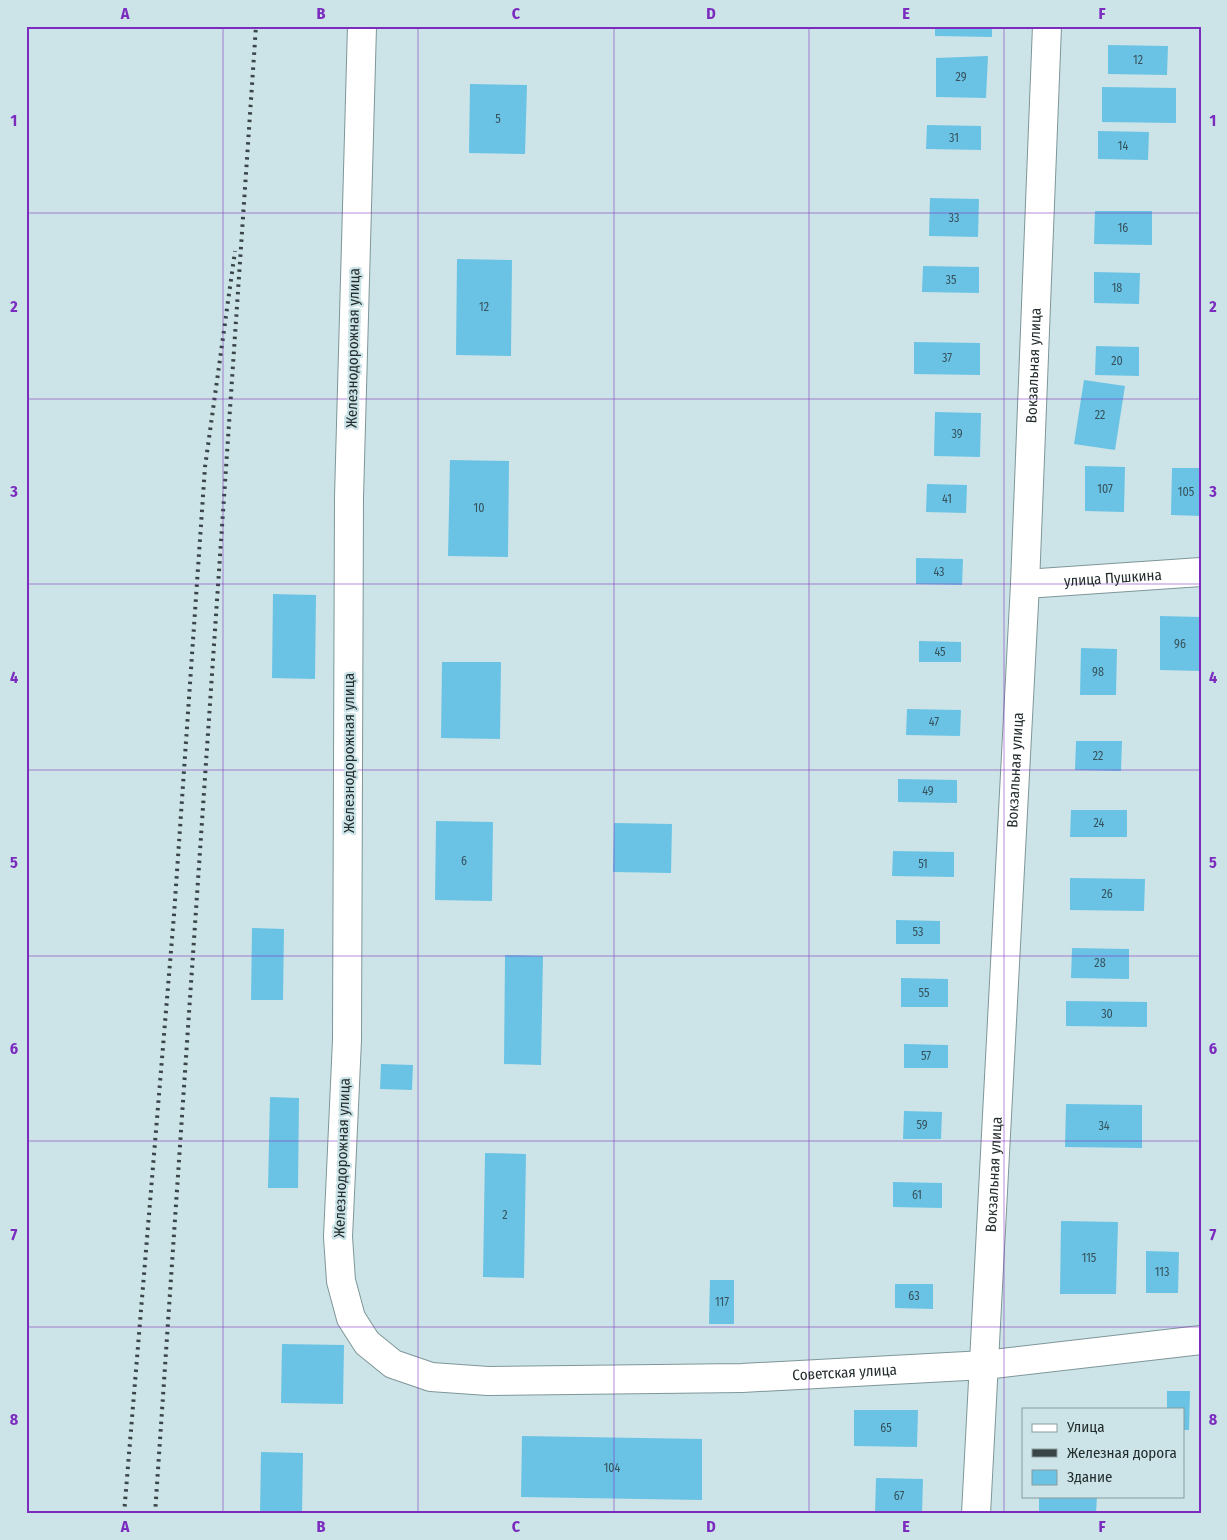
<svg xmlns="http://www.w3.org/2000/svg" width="1227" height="1540" viewBox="0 0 1227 1540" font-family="'Fira Sans Condensed',sans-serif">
	<rect width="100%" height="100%" fill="#cce4e7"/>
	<path fill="#6ac3e5" d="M 935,26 L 992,26 L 992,37 L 935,36 Z
		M 1108,45 L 1168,46 L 1167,75 L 1108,74 Z
		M 988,56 L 986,98 L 936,97 L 936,58 Z
		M 470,84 L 527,85 L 525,154 L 469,153 Z
		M 1102,87 L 1176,88 L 1176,123 L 1102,122 Z
		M 927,125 L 981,126 L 981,150 L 926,149 Z
		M 1098,131 L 1149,132 L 1148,160 L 1098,159 Z
		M 930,198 L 979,199 L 978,237 L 929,236 Z
		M 1095,211 L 1152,211 L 1152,245 L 1094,244 Z
		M 457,259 L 512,260 L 511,356 L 456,355 Z
		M 923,266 L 979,267 L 979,293 L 922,292 Z
		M 1094,272 L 1140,273 L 1139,304 L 1094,303 Z
		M 914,342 L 980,343 L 980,375 L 914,374 Z
		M 1096,346 L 1139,347 L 1139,376 L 1095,375 Z
		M 1084,380 L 1125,386 L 1115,450 L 1074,444 Z
		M 935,412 L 981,413 L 980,457 L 934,456 Z
		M 450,460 L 509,461 L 508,557 L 448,556 Z
		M 1085,466 L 1125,467 L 1124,512 L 1085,511 Z
		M 1172,468 L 1201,468 L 1201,516 L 1171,515 Z
		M 927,484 L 967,485 L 966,513 L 926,512 Z
		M 916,558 L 963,559 L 962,585 L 916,584 Z
		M 273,594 L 316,595 L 315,679 L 272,678 Z
		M 1160,616 L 1201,617 L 1201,671 L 1160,670 Z
		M 919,641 L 961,642 L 961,662 L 919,662 Z
		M 1081,648 L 1117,649 L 1116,695 L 1080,695 Z
		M 442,662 L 501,662 L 500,739 L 441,738 Z
		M 907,709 L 961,710 L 960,736 L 906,735 Z
		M 1076,741 L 1122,741 L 1121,771 L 1075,770 Z
		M 898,779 L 957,780 L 957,803 L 898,802 Z
		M 1071,810 L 1127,810 L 1127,837 L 1070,837 Z
		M 436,821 L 493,822 L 492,901 L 435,900 Z
		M 614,823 L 672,824 L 671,873 L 613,872 Z
		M 893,851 L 954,852 L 954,877 L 892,876 Z
		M 1070,878 L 1145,879 L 1144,911 L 1070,910 Z
		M 896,920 L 940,921 L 940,944 L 896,944 Z
		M 252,928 L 284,929 L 283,1000 L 251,1000 Z
		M 1072,948 L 1129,949 L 1129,979 L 1071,978 Z
		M 505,955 L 543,956 L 541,1065 L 504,1064 Z
		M 901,978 L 948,979 L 948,1007 L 901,1007 Z
		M 1066,1001 L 1147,1002 L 1147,1027 L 1066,1026 Z
		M 904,1044 L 948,1045 L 948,1068 L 904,1068 Z
		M 381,1064 L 413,1065 L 412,1090 L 380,1089 Z
		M 270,1097 L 299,1098 L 298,1188 L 268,1188 Z
		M 1066,1104 L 1142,1105 L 1142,1148 L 1065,1147 Z
		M 904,1111 L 942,1112 L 941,1139 L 903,1139 Z
		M 485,1153 L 526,1154 L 524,1278 L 483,1277 Z
		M 893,1182 L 942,1183 L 942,1208 L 893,1207 Z
		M 1061,1221 L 1118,1222 L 1116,1294 L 1060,1294 Z
		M 1146,1251 L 1179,1252 L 1178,1293 L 1146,1293 Z
		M 710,1280 L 734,1280 L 734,1324 L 709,1324 Z
		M 895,1284 L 933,1284 L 933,1309 L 895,1308 Z
		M 282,1344 L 344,1345 L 343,1404 L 281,1403 Z
		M 1167,1391 L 1190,1391 L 1189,1430 L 1183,1430 L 1183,1409 L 1167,1409 Z
		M 854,1410 L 918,1410 L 917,1447 L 854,1446 Z
		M 522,1436 L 702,1439 L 702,1500 L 521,1497 Z
		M 261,1452 L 303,1453 L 302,1514 L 260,1514 Z
		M 876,1478 L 923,1479 L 922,1514 L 875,1514 Z
		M 1039,1496 L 1097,1496 L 1096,1514 L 1039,1514 Z"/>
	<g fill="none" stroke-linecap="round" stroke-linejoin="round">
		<g stroke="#7f9699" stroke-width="30">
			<g id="street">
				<path id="s1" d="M 362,26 L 349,497 L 347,1040 L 338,1237 L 341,1281 L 351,1318 L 367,1343 L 393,1364 L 431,1377 L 488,1381 L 742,1378 L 985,1365"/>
				<path id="s2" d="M 1025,584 L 1201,572"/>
			</g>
		</g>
		<g stroke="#7f9699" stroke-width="30">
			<g id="secondary">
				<path d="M 985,1365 L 1201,1340"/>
				<path id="s3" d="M 976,1514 L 1025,584 L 1047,26"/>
			</g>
		</g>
		<use href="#street" stroke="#fff" stroke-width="28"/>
		<use href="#secondary" stroke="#fff" stroke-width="28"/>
		<path stroke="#3a4547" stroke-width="4" stroke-dasharray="2.5 5" stroke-linecap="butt" d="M 124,1514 L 174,915 L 205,467 L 235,251
			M 155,1514 L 256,26"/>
	</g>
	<path fill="none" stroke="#7b2cbf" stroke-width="1" stroke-opacity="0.55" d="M 223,26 L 223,1514M 418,26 L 418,1514M 614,26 L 614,1514M 809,26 L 809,1514M 1004,26 L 1004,1514M 26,213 L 1201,213M 26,399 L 1201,399M 26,584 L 1201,584M 26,770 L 1201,770M 26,956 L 1201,956M 26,1141 L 1201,1141M 26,1327 L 1201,1327"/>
	<g text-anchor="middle" stroke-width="4.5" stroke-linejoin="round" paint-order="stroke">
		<g font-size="12" fill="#36525c">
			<text x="1138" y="64">12</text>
			<text x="961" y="81">29</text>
			<text x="498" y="123">5</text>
			<text x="954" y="142">31</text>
			<text x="1123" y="150">14</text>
			<text x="954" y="222">33</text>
			<text x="1123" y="232">16</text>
			<text x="951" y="284">35</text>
			<text x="1117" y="292">18</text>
			<text x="484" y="311">12</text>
			<text x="947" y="362">37</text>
			<text x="1117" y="365">20</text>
			<text x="1100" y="419">22</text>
			<text x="957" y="438">39</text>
			<text x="1105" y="493">107</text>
			<text x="1186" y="496">105</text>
			<text x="947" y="503">41</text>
			<text x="479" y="512">10</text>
			<text x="939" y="576">43</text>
			<text x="1180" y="648">96</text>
			<text x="940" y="656">45</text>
			<text x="1098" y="676">98</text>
			<text x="934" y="726">47</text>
			<text x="1098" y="760">22</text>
			<text x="928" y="795">49</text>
			<text x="1099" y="827">24</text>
			<text x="464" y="865">6</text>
			<text x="923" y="868">51</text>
			<text x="1107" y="898">26</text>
			<text x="918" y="936">53</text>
			<text x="1100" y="967">28</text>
			<text x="924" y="997">55</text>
			<text x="1107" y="1018">30</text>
			<text x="926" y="1060">57</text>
			<text x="922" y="1129">59</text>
			<text x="1104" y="1130">34</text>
			<text x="917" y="1199">61</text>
			<text x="505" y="1219">2</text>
			<text x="1089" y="1262">115</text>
			<text x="1162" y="1276">113</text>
			<text x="914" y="1300">63</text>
			<text x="722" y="1306">117</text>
			<text x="886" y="1432">65</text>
			<text x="612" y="1472">104</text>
			<text x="899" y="1500">67</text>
		</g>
		<g font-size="15" fill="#242d2e" stroke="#cce4e7">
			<text transform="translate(353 348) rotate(-89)" y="5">Железнодорожная улица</text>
			<text dy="5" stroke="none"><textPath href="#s3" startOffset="1150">Вокзальная улица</textPath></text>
			<text dy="5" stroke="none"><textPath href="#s2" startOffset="88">улица Пушкина</textPath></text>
			<text transform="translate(349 753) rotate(-90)" y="5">Железнодорожная улица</text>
			<text dy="5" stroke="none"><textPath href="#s3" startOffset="745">Вокзальная улица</textPath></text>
			<text transform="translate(342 1158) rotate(-88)" y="5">Железнодорожная улица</text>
			<text dy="5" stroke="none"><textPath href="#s3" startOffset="340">Вокзальная улица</textPath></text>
			<text dy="5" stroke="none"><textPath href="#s1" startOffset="1811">Советская улица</textPath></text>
		</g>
	</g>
	<rect width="1227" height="1540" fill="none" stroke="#cce4e7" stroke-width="55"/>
	<rect x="1022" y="1408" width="162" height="90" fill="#cce4e7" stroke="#899b9d"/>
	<rect x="1032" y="1424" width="25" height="8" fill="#ffffff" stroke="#899b9d"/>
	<text x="1067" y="1432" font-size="15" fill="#242d2e">Улица</text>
	<rect x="1032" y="1449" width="25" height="8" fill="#3a4547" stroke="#899b9d"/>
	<text x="1067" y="1458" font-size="15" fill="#242d2e">Железная дорога</text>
	<rect x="1032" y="1470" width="25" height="15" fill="#6ac3e5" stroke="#899b9d"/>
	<text x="1067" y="1482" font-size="15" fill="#242d2e">Здание</text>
	<rect x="28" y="28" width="1172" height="1484" fill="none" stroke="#7b2cbf" stroke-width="2"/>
	<g font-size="16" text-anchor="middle" font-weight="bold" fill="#7b2cbf">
		<text x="125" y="19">A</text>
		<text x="321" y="19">B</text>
		<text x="516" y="19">C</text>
		<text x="711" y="19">D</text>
		<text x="906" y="19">E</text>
		<text x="1102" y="19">F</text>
		<text x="14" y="126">1</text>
		<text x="1213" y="126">1</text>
		<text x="14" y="312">2</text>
		<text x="1213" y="312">2</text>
		<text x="14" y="497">3</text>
		<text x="1213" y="497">3</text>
		<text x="14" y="683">4</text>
		<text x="1213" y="683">4</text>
		<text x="14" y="868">5</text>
		<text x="1213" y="868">5</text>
		<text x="14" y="1054">6</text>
		<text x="1213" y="1054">6</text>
		<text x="14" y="1240">7</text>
		<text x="1213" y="1240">7</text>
		<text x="14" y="1425">8</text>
		<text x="1213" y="1425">8</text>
		<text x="125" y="1532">A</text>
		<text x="321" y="1532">B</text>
		<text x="516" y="1532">C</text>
		<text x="711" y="1532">D</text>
		<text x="906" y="1532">E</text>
		<text x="1102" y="1532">F</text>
	</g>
</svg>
